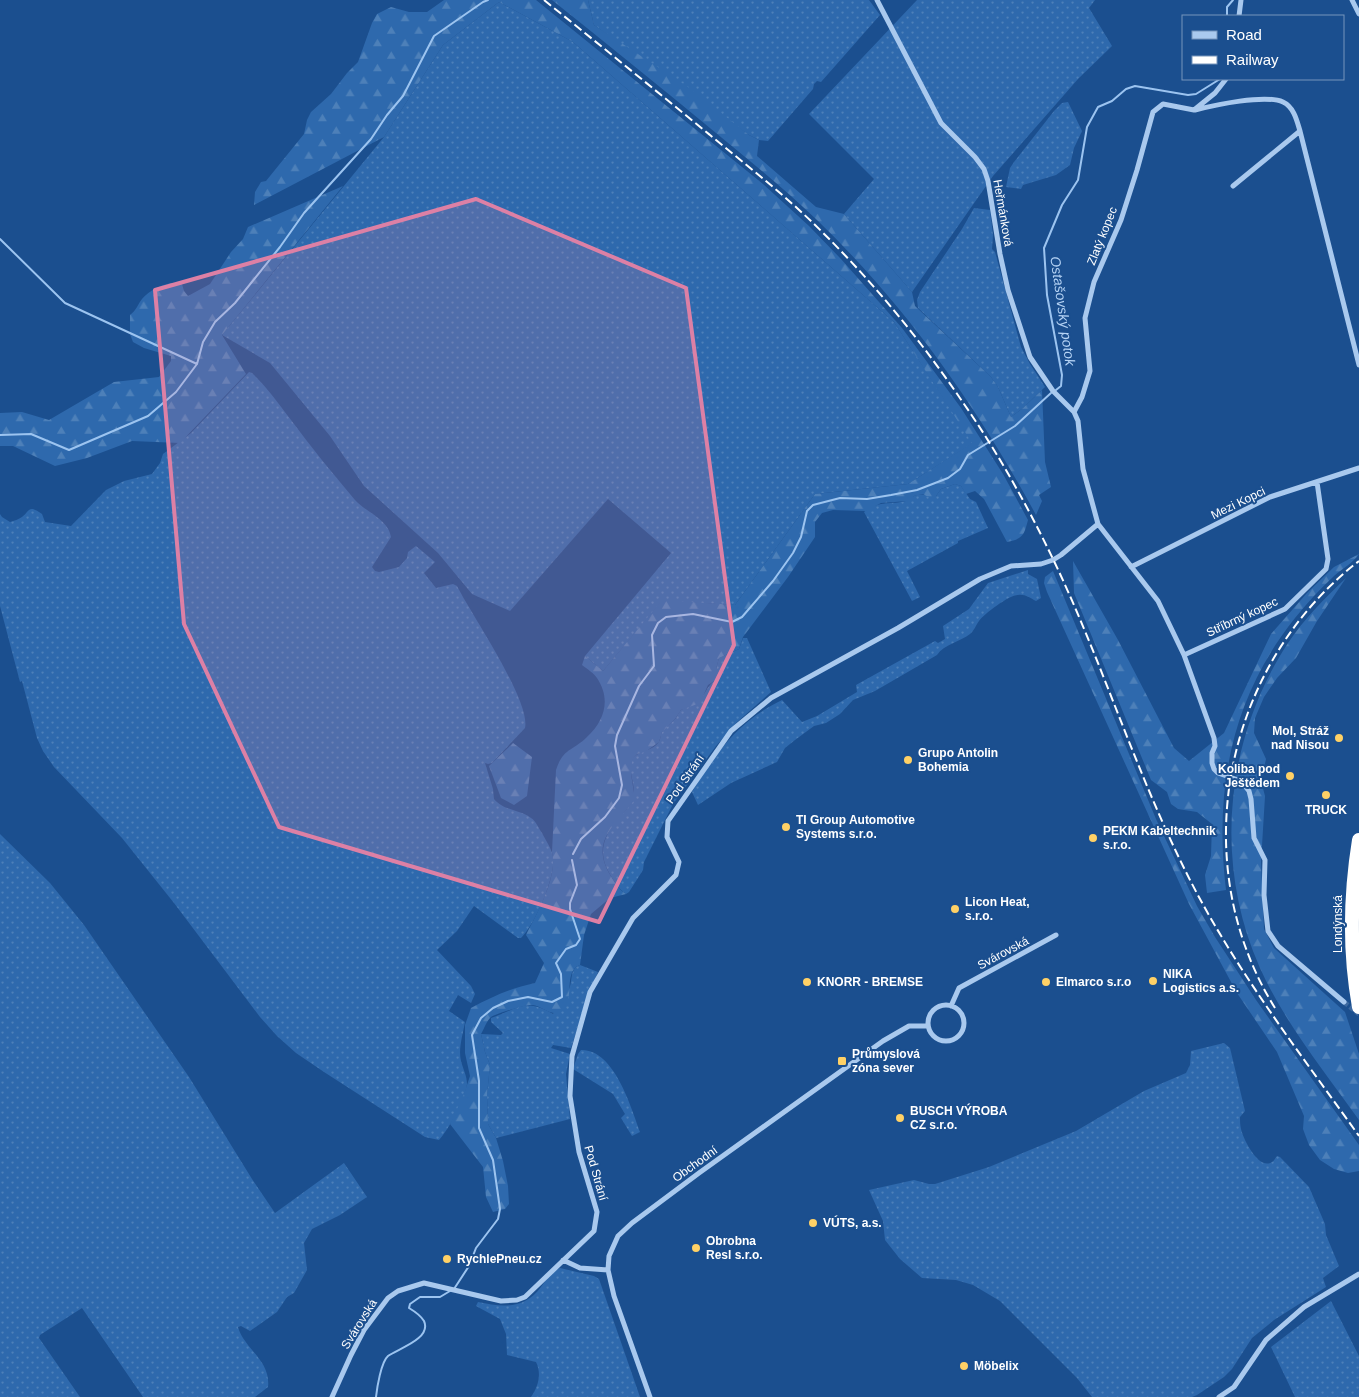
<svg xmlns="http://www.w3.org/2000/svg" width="1359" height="1397" viewBox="0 0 1359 1397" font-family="Arial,sans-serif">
	<defs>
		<pattern id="grass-dots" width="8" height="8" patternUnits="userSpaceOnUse" patternTransform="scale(1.25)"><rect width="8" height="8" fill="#2e69ad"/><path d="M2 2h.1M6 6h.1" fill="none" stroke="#4d80b9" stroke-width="1.8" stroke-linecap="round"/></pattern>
		<pattern id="forest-firs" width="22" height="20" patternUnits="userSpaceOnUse" patternTransform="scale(1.25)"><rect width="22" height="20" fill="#2e69ad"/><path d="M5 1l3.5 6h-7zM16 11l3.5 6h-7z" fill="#4d80b9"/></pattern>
	</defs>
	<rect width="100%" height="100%" fill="#1b4f8f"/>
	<path fill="url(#grass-dots)" d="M 588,0 L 869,0 L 880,15 L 821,82 L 817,81 L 814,84 L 813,89 L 768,141 L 759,140 L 749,135 L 594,25 Z
		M 917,0 L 1095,0 L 1089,8 L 1112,46 L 1078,79 L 993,176 L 912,292 L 844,214 L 874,179 L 809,114 Z
		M 499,2 L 573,42 L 894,322 L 973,443 L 908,484 L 815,494 L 735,605 L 662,601 L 603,671 L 585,656 L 671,553 L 608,499 L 510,611 L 472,594 L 438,553 L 364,486 L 330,436 L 270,363 L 222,335 L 384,137 L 443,45 Z
		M 1068,102 L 1082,131 L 1074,148 L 1070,165 L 1056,175 L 1023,185 L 1021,189 L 1006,187 L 1010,168 L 1014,162 L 1054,111 L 1062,103 Z
		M 974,208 L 990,210 L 993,235 L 992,249 L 995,252 L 1021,347 L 1030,364 L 1045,387 L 1023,408 L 1011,417 L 998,387 L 991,377 L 918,308 L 917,300 L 920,292 L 962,229 Z
		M 249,372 L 252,373 C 267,387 278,403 291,420 C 311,447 333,474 355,500 C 367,513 388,519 391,537 L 372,567 L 375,571 L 379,572 L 399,567 L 407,558 L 408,552 L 416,546 L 435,562 L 424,573 L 436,588 L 453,584 L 457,586 C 471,614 531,701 525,728 L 492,763 L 488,764 L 485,763 L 493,789 L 494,799 C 504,811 519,809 531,818 C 536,821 539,829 542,833 C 546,841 552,849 553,857 C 556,876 535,925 521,938 L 518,938 L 474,906 L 457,931 L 437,950 L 471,986 L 475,994 L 471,1003 L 458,995 L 449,1011 L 465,1022 C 463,1034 458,1049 461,1061 C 463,1069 467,1076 467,1084 C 466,1097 448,1131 439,1140 L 425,1137 L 324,1072 L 296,1053 L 277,1036 L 260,1017 L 174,903 L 122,838 L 54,767 L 43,751 L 37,738 L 22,681 L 20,682 L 0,606 L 0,514 L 2,517 L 10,522 C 14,521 19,519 22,517 C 30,511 28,504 42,514 L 45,522 L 71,526 L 106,490 L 124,481 L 152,474 L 160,463 L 163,454 L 191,433 Z
		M 955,484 L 961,486 L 970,499 L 976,502 L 988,528 L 958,541 L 958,543 L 907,571 L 920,597 L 912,601 L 864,512 C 879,500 890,505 906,501 C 910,500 908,499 912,497 C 919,493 928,495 936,496 L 941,489 Z
		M 1028,570 L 1028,574 L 1037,579 L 1041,598 L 1036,601 C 1030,598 1025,594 1018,595 C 1009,595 984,614 979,621 C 976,625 974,631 970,634 C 960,642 944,644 937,655 L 875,691 L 853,700 L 840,714 L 826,723 L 814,726 L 795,740 L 785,748 L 777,762 L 731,783 L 698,805 L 692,792 C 716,752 739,721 782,700 L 802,722 L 817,716 L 857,692 L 856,685 L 935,641 L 938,643 L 945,639 L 943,626 L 969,609 L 988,583 Z
		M 743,638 L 747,638 L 771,692 L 736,723 L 716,746 L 673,804 L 644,862 L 643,870 L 629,892 L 626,894 C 619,889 615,883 611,876 C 599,857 601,842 614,823 C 618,816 627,811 631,803 C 639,791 628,775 631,762 C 634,751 651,752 658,743 C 661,740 660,735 662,732 C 665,727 672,723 676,718 C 678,715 679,711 683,709 C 689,705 696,703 702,697 C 708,689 707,686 716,680 L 716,669 L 719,658 L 739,649 Z
		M 0,834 L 50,883 L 84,925 L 189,1077 L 252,1179 L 275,1213 L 344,1163 L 367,1197 L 340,1215 L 312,1229 L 304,1243 L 307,1270 L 294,1293 L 287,1297 L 277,1312 L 250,1331 L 241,1326 L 238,1327 C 244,1349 271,1360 268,1387 L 255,1397 L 143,1397 L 82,1308 L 40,1335 L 39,1338 L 80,1397 L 0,1397 Z
		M 580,965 L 598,972 L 590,990 L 571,1048 L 553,1045 L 551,1048 L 570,1054 L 566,1074 L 570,1119 L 496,1138 L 488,1124 L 487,1095 L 490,1065 L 485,1052 L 481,1034 L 501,1035 L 503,1033 L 491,1022 L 491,1018 C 519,1008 525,998 553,1014 C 558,1006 565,998 569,989 C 573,981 569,969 580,965 Z
		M 1224,1043 L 1230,1048 L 1245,1111 L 1240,1117 C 1240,1121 1240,1125 1241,1129 C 1243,1139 1259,1171 1272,1162 C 1274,1161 1275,1158 1277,1156 L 1280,1157 L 1309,1187 L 1325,1224 L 1326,1235 L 1339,1266 L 1323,1278 L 1326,1287 L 1274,1320 L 1252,1338 L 1232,1369 L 1224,1377 L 1197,1395 L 1192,1397 L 1092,1397 L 1077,1378 L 1000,1301 L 973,1285 L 956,1280 L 922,1278 L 900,1259 L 885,1240 L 883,1221 L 869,1190 L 914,1180 L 929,1184 L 935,1184 L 989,1167 L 1076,1131 L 1144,1091 L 1186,1073 L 1190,1065 L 1191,1051 Z
		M 581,1050 C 614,1049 631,1107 640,1132 L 632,1136 L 621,1118 L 625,1114 L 613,1094 L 573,1069 L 578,1054 Z
		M 560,1268 L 594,1276 L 599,1279 L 640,1397 L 531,1397 C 538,1387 542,1374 536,1362 L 507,1355 L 506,1334 L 500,1319 L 476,1306 L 478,1302 C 502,1307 524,1310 541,1287 C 546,1280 552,1271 560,1268 Z
		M 1331,1301 L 1359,1356 L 1359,1397 L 1295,1397 L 1271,1347 Z"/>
	<path fill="url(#forest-firs)" d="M 444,0 L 536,0 L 763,184 L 809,226 L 841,259 L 902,328 L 961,408 L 1003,474 L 1028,520 C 1024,535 1023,539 1007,542 L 984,499 L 975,491 L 966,494 L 961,486 L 955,484 L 941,489 L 936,496 L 930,498 L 923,494 L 914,496 L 908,501 L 881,503 L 866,511 L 833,510 L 822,513 L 815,522 L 815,537 L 788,577 L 743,637 L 739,649 L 719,658 L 716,669 L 716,680 L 708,685 L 700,703 L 681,710 L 675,719 L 662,732 L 659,742 L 645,752 L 637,754 L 632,760 L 631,774 L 635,799 C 618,823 590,839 609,873 C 614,881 618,889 626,894 L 610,898 L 591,914 L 584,935 L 580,965 C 563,971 575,999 563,1010 C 553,1019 543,1006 532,1005 C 526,1004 496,1014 491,1017 C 487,1020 484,1029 481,1034 L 485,1052 L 490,1065 L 487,1095 L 488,1124 L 496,1138 L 503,1161 L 508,1186 L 509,1204 L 505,1209 L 493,1212 L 486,1197 L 483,1167 L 450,1124 L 464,1094 L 470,1076 L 465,1053 L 465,1025 L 471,1008 C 492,997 511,988 535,983 L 544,963 L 526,935 C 537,913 558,877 552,852 L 556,770 C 563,748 573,751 587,737 C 605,720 611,699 597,678 C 594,673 587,669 582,665 L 585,656 L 603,671 L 662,600 L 735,605 L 815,494 L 908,484 L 972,443 L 894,322 L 573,42 L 499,2 L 443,45 L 384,137 L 254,205 L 255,192 L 261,182 L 266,181 L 304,134 L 307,120 L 311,112 L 331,94 L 347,73 L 358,62 L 372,23 L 377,14 L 391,7 L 409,12 L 427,12 Z
		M 552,0 L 588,0 L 594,25 L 688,87 L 749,135 L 759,140 L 757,156 L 816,207 L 844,214 L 912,292 L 915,306 L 991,377 L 998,387 L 1011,417 L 1023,408 L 1042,390 L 1045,462 L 1051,487 L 1039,495 L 1042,501 L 1036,515 C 977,406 906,306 817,220 C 785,189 750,161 716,133 C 662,88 607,44 552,0 Z
		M 343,186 L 222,335 L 246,374 L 180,443 L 132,441 L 87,458 L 55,466 L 13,446 L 0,446 L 0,413 L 22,412 L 49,420 L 114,382 L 159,377 L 171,361 L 171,356 L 144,348 L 133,342 L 130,334 L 130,315 C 136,311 138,304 142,299 C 150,289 170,280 182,284 L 184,291 L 188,296 L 210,284 L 231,252 L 243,239 L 248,227 Z
		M 1359,554 C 1354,562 1342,569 1334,576 C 1320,589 1307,603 1295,618 C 1231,698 1214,790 1226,890 L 1207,893 L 1205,875 L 1211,856 L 1212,824 L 1197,812 L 1178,809 L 1171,804 L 1167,792 L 1151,780 L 1074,593 L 1073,561 L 1118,640 L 1174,748 L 1189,761 L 1224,733 L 1271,634 L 1307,593 L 1334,567 Z
		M 1053,571 L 1156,819 L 1197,906 L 1215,937 L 1256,1000 L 1359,1145 L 1359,1171 L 1348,1173 L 1334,1169 L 1320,1160 L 1309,1145 L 1303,1129 L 1304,1116 L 1277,1052 L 1237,993 L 1189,904 L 1047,592 L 1044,583 L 1045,577 Z
		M 1346,578 L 1317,621 L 1296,658 L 1277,678 L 1264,697 L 1255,718 L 1254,733 L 1266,759 L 1261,781 L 1265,796 L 1261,862 L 1264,929 L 1274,948 L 1345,1012 L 1359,1054 L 1359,1120 C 1325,1072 1284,1022 1260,968 C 1213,863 1225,739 1288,643 C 1304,619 1325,598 1346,578 Z
		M 513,743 L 532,757 L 527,796 L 514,805 L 501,798 L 489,766 Z"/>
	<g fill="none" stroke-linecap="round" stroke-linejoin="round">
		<path stroke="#9cc4f0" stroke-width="2" d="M 1227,16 L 1227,7 L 1233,0
			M 0,239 L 65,303 L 197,364
			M 1056,390 L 1061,386 L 1062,375 L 1047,295 L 1044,248 L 1062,205 L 1078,180 L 1087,127 L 1098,107 L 1112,101 L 1126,89 L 1135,86 L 1188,95 L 1196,94 L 1220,79
			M 0,435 L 31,434 L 69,450 L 148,416 L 176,392 L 197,364 L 203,342 L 215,322 L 235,303 L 280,247 L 304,213 L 371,139 L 387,115 L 403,96 L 434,36 L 483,2 L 488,0
			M 573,854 L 581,839 L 605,817 L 619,798 L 622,785 L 615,746 L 617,735 L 639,686 L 654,666 L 652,635 L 658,623 L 666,617 L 693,614 L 732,622 L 742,617 L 773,581 L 793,553 L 801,537 L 807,511 L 813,505 L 840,498 L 867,499 L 891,495 L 917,490 L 948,478 L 960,469 L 968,455 L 1015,426 L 1051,393
			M 454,1289 L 469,1266 L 476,1248 L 498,1219 L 500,1209 L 493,1160 L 479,1128 L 479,1081 L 472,1035 L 481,1018 L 493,1008 L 508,1001 L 528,997 L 552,1002 L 562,997 L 561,974 L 556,963 L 566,949 L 576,945 L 580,939 L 570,909 L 570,903 L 577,885 L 572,860
			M 376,1397 C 377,1388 381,1362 388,1356 C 397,1349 432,1339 424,1321 C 421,1316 414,1311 409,1308 L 410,1304 L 420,1297 L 440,1297 L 450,1291"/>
		<path stroke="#3d69a0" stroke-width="5" stroke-dasharray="5 2.5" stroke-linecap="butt" d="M 1344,1002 L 1359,1014"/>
		<path stroke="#a9c9ee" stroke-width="5" d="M 877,0 L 941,123 L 975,157 L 984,169 L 988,181 L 1000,254 L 1008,290 L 1030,357 L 1053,391 L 1074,412 L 1078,421 L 1083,469 L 1098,524 L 1158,601 L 1184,655 L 1214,738 L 1215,746 L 1212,753 L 1212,763 L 1214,769 L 1218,773 L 1241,781 L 1249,791 L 1251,799 L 1254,838 L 1265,860 L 1264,895 L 1268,931 L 1278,946 L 1344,1002
			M 1352,0 L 1359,14
			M 1239,16 L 1241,0
			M 1195,110 C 1215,105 1265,94 1283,102 C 1294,107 1297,121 1300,131
			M 1233,186 L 1300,131 L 1359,365
			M 1074,412 L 1082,397 L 1090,371 L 1085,318 L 1094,282 L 1121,220 L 1137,170 L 1153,112 L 1163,104 L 1194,110 L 1215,93 L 1226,79
			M 1131,567 L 1270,497 L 1359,468
			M 1184,655 L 1285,609 L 1326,569 L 1328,559 L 1317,482
			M928 1023a18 18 0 1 1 36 0a18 18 0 1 1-36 0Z
			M 951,1006 L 959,988 L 1056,935
			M 563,1260 L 580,1268 L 608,1270
			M 332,1397 L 351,1355 L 364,1330 L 388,1298 L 398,1291 L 424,1283 L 501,1301 L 517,1300 L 525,1297 L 594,1231 L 597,1212 L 579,1152 L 570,1096 L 572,1056 L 590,992 L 633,918 L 676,875 L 679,862 L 667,837 L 668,821 L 731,731 L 771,698 L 898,628 L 980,579 L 1011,566 L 1041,564 L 1053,560 L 1061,555 L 1098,524
			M 650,1397 L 614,1296 L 608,1270 L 609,1256 L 618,1236 L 632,1223 L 699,1173 L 883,1041 L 909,1026 L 928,1026
			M 1219,1397 L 1234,1387 L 1266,1340 L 1304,1307 L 1359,1274"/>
		<path stroke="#fff" stroke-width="14" d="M 1359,840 C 1350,896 1349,951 1359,1007"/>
		<path stroke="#fff" stroke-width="2" stroke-dasharray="9 4" stroke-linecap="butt" d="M 544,0 C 600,45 655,90 710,135 C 745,164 781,192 813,223 C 870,278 920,339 964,404 C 998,453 1027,505 1053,559 C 1101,659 1134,767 1184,868 C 1231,964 1297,1049 1359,1136
			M 1275,1008 C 1184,862 1224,665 1359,561"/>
	</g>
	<path fill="#dd80a5" fill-opacity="0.2" stroke="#dd80a5" stroke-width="4" stroke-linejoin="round" d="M 476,199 L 686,288 L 734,645 L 599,922 L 279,827 L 184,624 L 155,290 Z"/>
	<g fill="#ffd166" stroke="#1b4f8f" stroke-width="2">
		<circle cx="1339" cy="738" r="5"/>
		<circle cx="908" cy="760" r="5"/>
		<circle cx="1290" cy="776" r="5"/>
		<circle cx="1326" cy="795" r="5"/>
		<circle cx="786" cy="827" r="5"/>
		<circle cx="1093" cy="838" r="5"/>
		<circle cx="955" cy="909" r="5"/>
		<circle cx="1153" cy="981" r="5"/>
		<circle cx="807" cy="982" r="5"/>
		<circle cx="1046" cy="982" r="5"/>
		<rect x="837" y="1056" width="10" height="10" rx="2.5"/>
		<circle cx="900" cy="1118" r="5"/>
		<circle cx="813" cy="1223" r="5"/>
		<circle cx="696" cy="1248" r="5"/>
		<circle cx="447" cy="1259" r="5"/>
		<circle cx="964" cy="1366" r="5"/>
	</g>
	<g text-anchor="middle" stroke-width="4" stroke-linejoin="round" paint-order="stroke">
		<g font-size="12" fill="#fff" stroke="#1b4f8f">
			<text transform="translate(1003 213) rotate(80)" y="4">Heřmánková</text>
			<text transform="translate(1102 236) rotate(-68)" y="4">Zlatý kopec</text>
			<text transform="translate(1238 503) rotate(-26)" y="4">Mezi Kopci</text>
			<text transform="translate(1242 617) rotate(-25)" y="4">Stříbrný kopec</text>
			<text transform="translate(685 779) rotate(-55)" y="4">Pod Strání</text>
			<text transform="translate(1338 924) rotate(-90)" y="4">Londýnská</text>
			<text transform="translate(1003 953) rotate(-28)" y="4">Svárovská</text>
			<text transform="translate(695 1164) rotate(-36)" y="4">Obchodní</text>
			<text transform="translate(596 1173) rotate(74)" y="4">Pod Strání</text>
			<text transform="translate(359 1324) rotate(-58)" y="4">Svárovská</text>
		</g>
		<g font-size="12" font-weight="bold" fill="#fff" stroke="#1b4f8f" text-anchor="start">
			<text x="1329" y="735" text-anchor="end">Mol, Stráž<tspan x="1329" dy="14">nad Nisou</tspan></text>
			<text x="918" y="757">Grupo Antolin<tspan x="918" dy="14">Bohemia</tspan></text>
			<text x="1280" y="773" text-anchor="end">Koliba pod<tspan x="1280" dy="14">Ještědem</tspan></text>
			<text x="1326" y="814" text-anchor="middle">TRUCK</text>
			<text x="796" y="824">TI Group Automotive<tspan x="796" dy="14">Systems s.r.o.</tspan></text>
			<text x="1103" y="835">PEKM Kabeltechnik<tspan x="1103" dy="14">s.r.o.</tspan></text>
			<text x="965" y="906">Licon Heat,<tspan x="965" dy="14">s.r.o.</tspan></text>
			<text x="1163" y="978">NIKA<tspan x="1163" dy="14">Logistics a.s.</tspan></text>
			<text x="817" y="986">KNORR - BREMSE</text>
			<text x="1056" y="986">Elmarco s.r.o</text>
			<text x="852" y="1058">Průmyslová<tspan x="852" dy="14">zóna sever</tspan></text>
			<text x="910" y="1115">BUSCH VÝROBA<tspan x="910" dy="14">CZ s.r.o.</tspan></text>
			<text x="823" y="1227">VÚTS, a.s.</text>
			<text x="706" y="1245">Obrobna<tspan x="706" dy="14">Resl s.r.o.</tspan></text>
			<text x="457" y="1263">RychlePneu.cz</text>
			<text x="974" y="1370">Möbelix</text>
		</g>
		<g font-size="14" font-style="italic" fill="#b5d3f5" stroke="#1b4f8f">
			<text transform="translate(1063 311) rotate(82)" y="5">Ostašovský potok</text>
		</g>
	</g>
	<rect x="1182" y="15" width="162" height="65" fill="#1b4f8f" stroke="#7695bc"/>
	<rect x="1192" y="31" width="25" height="8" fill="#a9c9ee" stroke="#7695bc"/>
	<text x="1226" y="40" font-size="15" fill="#ffffff">Road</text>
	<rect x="1192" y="56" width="25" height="8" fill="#ffffff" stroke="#7695bc"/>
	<text x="1226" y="65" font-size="15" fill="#ffffff">Railway</text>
</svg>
